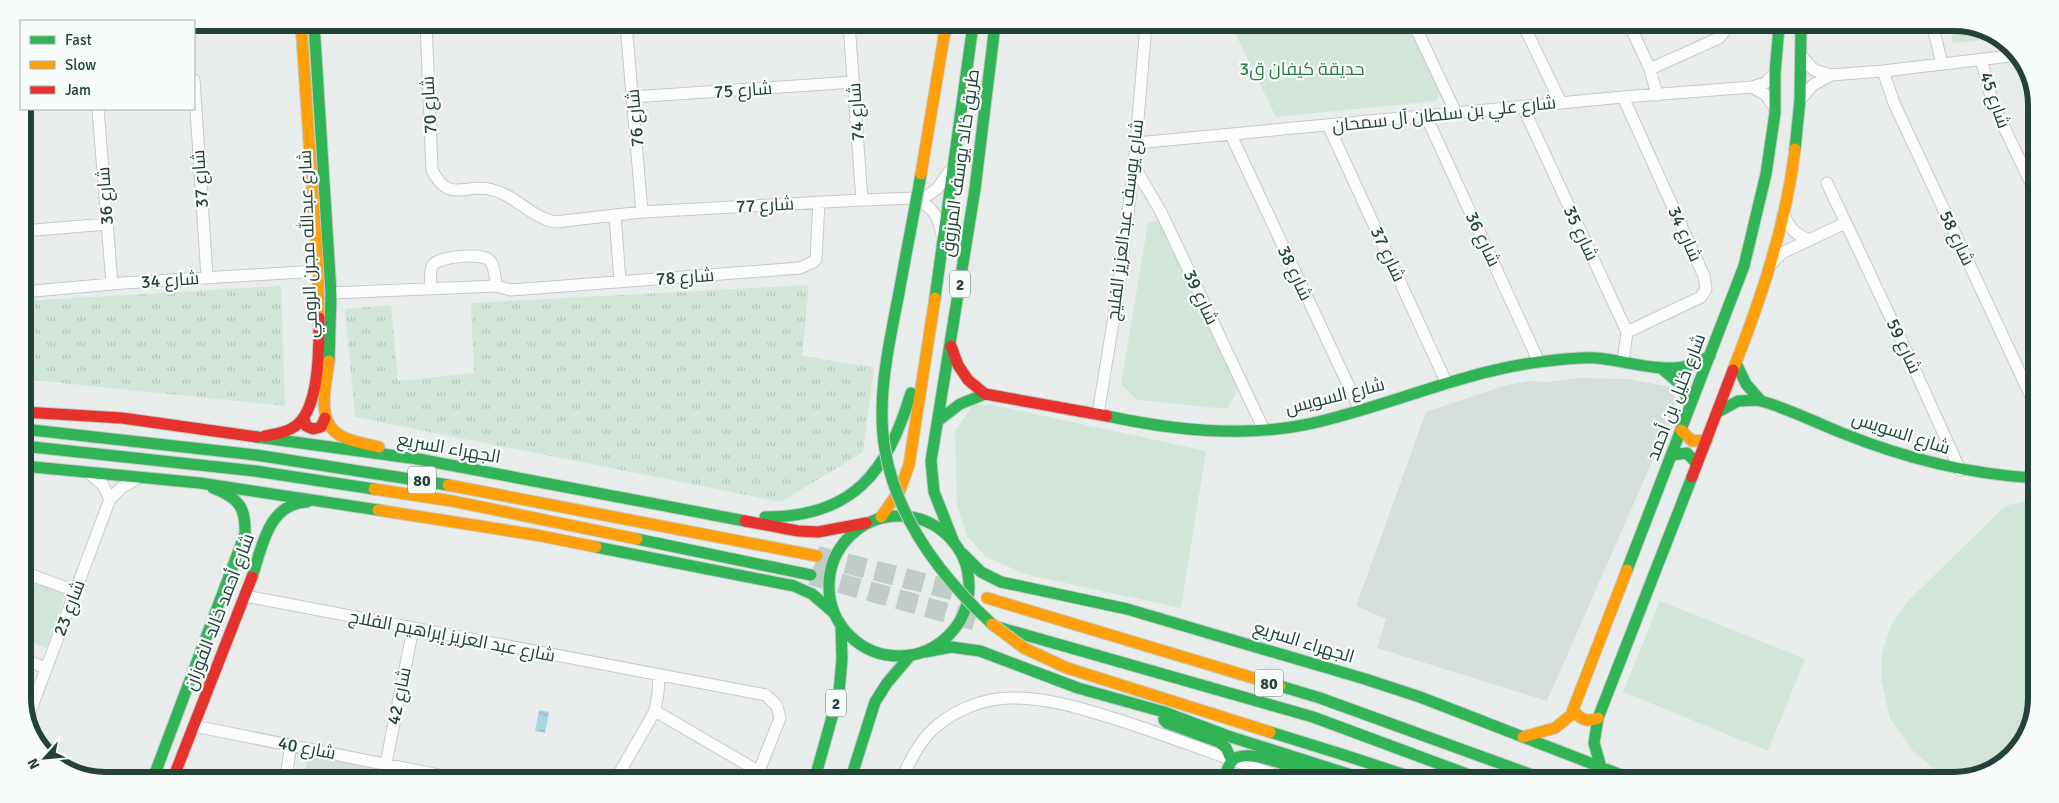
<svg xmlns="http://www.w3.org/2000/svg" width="2059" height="803" viewBox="0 0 2059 803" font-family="Signika,Cairo,sans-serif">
	<defs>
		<pattern id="grass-tufts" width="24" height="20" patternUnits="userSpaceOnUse" patternTransform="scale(1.25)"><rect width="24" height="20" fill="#d1e6d8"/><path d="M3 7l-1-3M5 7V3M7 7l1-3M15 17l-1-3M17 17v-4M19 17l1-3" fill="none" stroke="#b3c6ba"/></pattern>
		<pattern id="water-ripples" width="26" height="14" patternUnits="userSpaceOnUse" patternTransform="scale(1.25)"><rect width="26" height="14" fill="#a9d4db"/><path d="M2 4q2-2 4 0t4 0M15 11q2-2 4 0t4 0" fill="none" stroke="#91b7bd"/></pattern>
	</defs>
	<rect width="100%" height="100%" fill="#e8edeb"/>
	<path fill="#d6dedb" d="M 1580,378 L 1628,379 L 1666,386 L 1674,392 L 1677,405 L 1547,701 L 1377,648 L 1386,619 L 1356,606 L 1426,412 L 1507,385 L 1530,381 L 1546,382 Z
		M 309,750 L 439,777 L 304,777 Z"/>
	<path fill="url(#grass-tufts)" d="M 809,285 L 802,356 L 874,367 L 863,452 L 781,502 L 355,417 L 345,309 L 391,305 L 398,381 L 474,373 L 471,303 Z
		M 281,286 L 285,406 L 23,379 L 23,301 Z"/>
	<path fill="#d1e6d8" d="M 1192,25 L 1215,25 L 1197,35 Z
		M 1231,25 L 1410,26 L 1441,92 L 1436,101 L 1276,117 Z
		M 1950,27 L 1981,27 L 1997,39 L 1953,43 Z
		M 1160,220 L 1240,386 L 1227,409 L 1137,400 L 1121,384 L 1148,223 Z
		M 989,404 L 1206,451 L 1181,608 L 1028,575 L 986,557 L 967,536 L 957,506 L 955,431 L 973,405 Z
		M 2034,499 L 2032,725 L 2000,766 L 1954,772 L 1934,769 L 1911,749 L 1890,718 L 1881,680 L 1882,653 L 1891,626 L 1907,602 L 2005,506 Z
		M 23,577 L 66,591 L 47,648 L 23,639 Z
		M 1660,601 L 1805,659 L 1768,751 L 1623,692 Z"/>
	<path fill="url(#water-ripples)" d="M 539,710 L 549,712 L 545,733 L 535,731 Z"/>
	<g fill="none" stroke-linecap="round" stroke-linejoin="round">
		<path stroke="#c1cbc8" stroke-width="20" stroke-dasharray="20 10" stroke-linecap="butt" d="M 817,556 L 968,594
			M 811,575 L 980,622"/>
		<g stroke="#c5cac8" stroke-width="13">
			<path id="street" d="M 426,23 L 432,170 C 450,205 465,182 493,190 C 517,196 530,217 555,222 L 642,212 L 862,200 L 915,198 L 928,195 L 937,189 L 949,172
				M 626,24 L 642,212
				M 849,24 L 862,200
				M 1415,26 L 1456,113
				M 1524,26 L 1561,103
				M 1630,26 L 1650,69 L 1657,95
				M 1933,27 L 1942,64
				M 1802,57 L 1814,70 L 1831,75 L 1883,71 L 2019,55
				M 1981,59 L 1993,104 L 2036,194
				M 1650,69 L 1719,38 L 1729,26
				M 1883,71 L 1894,103 L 2034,403
				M 194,80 L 207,277
				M 1752,87 L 1766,95 L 1775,108
				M 633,97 L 854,82
				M 1623,97 L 1704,276 L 1706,289 L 1701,297 L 1627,332
				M 1800,100 L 1813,85 L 1831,75
				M 1523,107 L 1627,332 L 1623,361
				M 98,109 L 112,284
				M 1426,116 L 1539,362
				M 1328,125 L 1447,384
				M 1231,135 L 1360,410
				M 1136,143 L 1623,97 L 1752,87 L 1765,83 L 1775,73
				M 1134,166 L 1161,212 L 1264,430
				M 1827,183 L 1905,348 L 1960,470
				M 915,198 C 930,206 939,215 941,232
				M 1784,213 C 1788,228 1796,235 1810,240
				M 615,215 L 620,281
				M 23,231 L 107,224
				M 1771,264 L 1782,253 L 1845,223
				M 431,288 C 431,281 429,271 433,265 C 440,256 481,253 489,260 C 495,265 495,278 496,286
				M 23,292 L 123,283 L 318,271
				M 331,293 L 496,286 L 511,290 L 800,268 L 813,262 L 816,259 L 819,202
				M 1098,414 L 1118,292 L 1134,166 L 1146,25
				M 90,474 L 103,485 L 110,499
				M 23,572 L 75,591
				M 245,596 L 766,695 L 777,706 L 780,718 L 759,771
				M 23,659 L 46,668
				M 655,711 L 770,778
				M 28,717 L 110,499 L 121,488 L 138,478
				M 194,726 L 449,777
				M 386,763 L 413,629
				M 286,777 L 291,744
				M 617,777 L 655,711 L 658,693 L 659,676
				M 902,778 C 911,759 921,738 938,725 C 957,709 986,698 1011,698 C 1048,697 1087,710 1122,721 C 1177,739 1231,760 1287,779"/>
		</g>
		<g stroke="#c3cbc8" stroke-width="13">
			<path id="fast" d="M 314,23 L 331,293 L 329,361
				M 1795,149 L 1800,100 L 1801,27
				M 935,298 L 973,25
				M 1736,363 L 1746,384 L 1761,401
				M 1661,368 L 1680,384 L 1690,406
				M 1718,412 L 1738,401 L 1757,400 C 1786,407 1814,422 1842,433 C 1904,458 1967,474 2034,478
				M 1107,416 C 1173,430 1242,438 1309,424 C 1387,407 1461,372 1539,362 C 1557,360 1578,357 1596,358 C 1625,360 1665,375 1693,364 C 1699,362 1704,359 1710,356
				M 939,420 L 960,404 L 985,394
				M 23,429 L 256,455 L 448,485
				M 257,437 L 418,459 L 745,521
				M 23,446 L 255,471 L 374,489
				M 1672,455 L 1687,453 L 1697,464
				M 23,466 L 200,483 L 378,510
				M829 586a70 70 0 1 1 140 0a70 70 0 1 1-140 0Z
				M 765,517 C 854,517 887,472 911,393
				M 637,539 L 811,575
				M 953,540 L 934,492 L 931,461 L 975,189 L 995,25
				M 596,547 L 794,586 L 812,594 L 834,613
				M 962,553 L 981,572 L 1001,582 L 1127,609 L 1365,679 L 1420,697 L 1634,780
				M 1627,570 L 1744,266 L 1766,174 L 1775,113 L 1775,73 L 1779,27
				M 252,577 C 262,548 268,503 307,502
				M 994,626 L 1313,717 L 1480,779
				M 925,652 L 951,647 L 980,651 L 1078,688 L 1164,712 L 1228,736 L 1364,779
				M 1280,686 L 1320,698 L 1546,780
				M 1164,712 L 1164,720 L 1167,723 L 1219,742 L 1226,748 L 1232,761
				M 1341,754 L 1417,779
				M 1601,767 L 1594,743 L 1598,718 L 1692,477
				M 154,776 L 245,534 C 246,506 238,498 213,488
				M 815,778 L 839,692 L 842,659 L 841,625
				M 851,778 L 875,702 L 887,683 L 910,656
				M 1224,779 C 1226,774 1228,765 1232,761 C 1246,745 1295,770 1313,773 L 1321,772 L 1325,767"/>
		</g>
		<g stroke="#c3cbc8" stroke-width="13">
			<path id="slow" d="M 301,23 L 318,271 L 319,318
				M 329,361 C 326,385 315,422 341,436 C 352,442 367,444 379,447
				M 1733,370 C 1761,299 1786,225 1795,149
				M 1681,430 L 1692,441 L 1707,440
				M 448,485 L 817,556
				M 374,489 L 452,501 L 637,539
				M 378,510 L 536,535 L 596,547
				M 881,517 L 900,490 L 909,465 L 935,298
				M 987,598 L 1280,686
				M 1573,709 C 1579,719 1587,723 1598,718
				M 1523,737 L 1555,728 L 1571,715 L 1627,570"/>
		</g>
		<g stroke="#c3cbc8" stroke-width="13">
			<path id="jam" d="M 951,346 L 958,365 L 968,380 L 985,394 L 1107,416
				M 23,412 L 122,418 L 257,437
				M 304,418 L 306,426 L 313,429 L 321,427 L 325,418
				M 265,436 C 276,434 289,432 298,424 C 320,404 319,346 319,318
				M 1692,477 L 1733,370
				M 745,521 L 798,531 L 818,532 L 866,523
				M 174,776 L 252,577"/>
		</g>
		<use href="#street" stroke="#fcfcfc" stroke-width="11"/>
		<use href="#fast" stroke="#30b455" stroke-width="11"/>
		<use href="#slow" stroke="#ff9f0a" stroke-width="11"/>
		<use href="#jam" stroke="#e5322d" stroke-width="11"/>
		<g stroke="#c3ccc9" stroke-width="13" stroke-linecap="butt">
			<path id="fast-bridge" d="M 921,174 C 914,214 906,253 899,293 C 889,344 876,399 885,450 C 897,520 941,577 992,624
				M 1270,732 L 1341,754"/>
		</g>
		<g stroke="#c3ccc9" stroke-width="13" stroke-linecap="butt">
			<path id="slow-bridge" d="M 921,174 L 946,25
				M 992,624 L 1024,648 L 1067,668 L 1270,732"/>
		</g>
		<use href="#fast-bridge" stroke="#30b455" stroke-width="11"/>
		<use href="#slow-bridge" stroke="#ff9f0a" stroke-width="11"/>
	</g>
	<g text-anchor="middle" stroke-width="4.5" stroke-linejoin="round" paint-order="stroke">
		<g fill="#f7fbf9" stroke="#637a73" stroke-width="1">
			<rect x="950" y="270.5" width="20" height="27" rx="4"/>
			<rect x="408" y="466.5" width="28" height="27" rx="4"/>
			<rect x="1255" y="669.5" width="28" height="27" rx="4"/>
			<rect x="826" y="689.5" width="20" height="27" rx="4"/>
		</g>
		<g font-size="16" font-weight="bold" fill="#24423a">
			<text x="960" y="290">2</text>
			<text x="422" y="486">80</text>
			<text x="1269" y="689">80</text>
			<text x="836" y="709">2</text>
		</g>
		<g font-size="18" fill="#2d7a4b" stroke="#f7fbf9">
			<text x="1302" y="75">حديقة كيفان ق3</text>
		</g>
		<g font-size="18" fill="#24423a" stroke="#f7fbf9">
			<text transform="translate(743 90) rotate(-4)" y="6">شارع 75</text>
			<text transform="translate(1995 100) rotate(71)" y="6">شارع 45</text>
			<text transform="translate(429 105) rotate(-93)" y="6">شارع 70</text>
			<text transform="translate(856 112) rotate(-94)" y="6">شارع 74</text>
			<text transform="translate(1444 114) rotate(-6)" y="6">شارع علي بن سلطان آل سمحان</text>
			<text transform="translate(635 118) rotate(-95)" y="6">شارع 76</text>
			<text transform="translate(960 163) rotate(-82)" y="6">طريق خالد يوسف المرزوق</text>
			<text transform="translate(200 179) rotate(-94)" y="6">شارع 37</text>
			<text transform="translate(105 196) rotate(-94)" y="6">شارع 36</text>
			<text transform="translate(765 205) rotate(-3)" y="6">شارع 77</text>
			<text transform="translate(1125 220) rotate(-83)" y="6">شارع يوسف عبدالعزيز الفليج</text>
			<text transform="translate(1581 233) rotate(65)" y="6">شارع 35</text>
			<text transform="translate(1685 234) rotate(66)" y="6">شارع 34</text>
			<text transform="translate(1957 238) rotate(65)" y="6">شارع 58</text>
			<text transform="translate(1483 239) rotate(65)" y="6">شارع 36</text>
			<text transform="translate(308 244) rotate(-92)" y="6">شارع عبدالله مجرن الرومي</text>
			<text transform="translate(1388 254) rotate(65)" y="6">شارع 37</text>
			<text transform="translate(1295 273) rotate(65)" y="6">شارع 38</text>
			<text transform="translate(685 277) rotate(-4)" y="6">شارع 78</text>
			<text transform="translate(170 280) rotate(-4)" y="6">شارع 34</text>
			<text transform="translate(1201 297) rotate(65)" y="6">39 شارع</text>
			<text transform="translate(1904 346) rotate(65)" y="6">شارع 59</text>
			<text transform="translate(1335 396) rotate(-14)" y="6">شارع السويس</text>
			<text transform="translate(1676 397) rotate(-69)" y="6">شارع خليل بن أحمد</text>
			<text transform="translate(1901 433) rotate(18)" y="6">شارع السويس</text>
			<text transform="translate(449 448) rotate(10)" y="6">الجهراء السريع</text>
			<text transform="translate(69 608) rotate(-69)" y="6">شارع 23</text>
			<text transform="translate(219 612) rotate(-69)" y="6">شارع أحمد خالد الفوزان</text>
			<text transform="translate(452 636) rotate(11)" y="6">شارع عبد العزيز إبراهيم الفلاج</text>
			<text transform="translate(1304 642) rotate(17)" y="6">الجهراء السريع</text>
			<text transform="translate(399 696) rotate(-78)" y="6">شارع 42</text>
			<text transform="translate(307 748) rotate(11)" y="6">شارع 40</text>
		</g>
	</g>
	<path d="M0 0H2059V803H0ZM105 31H1954A74 74 0 0 1 2028 105V698A74 74 0 0 1 1954 772H105A74 74 0 0 1 31 698V105A74 74 0 0 1 105 31Z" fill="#f7fbf9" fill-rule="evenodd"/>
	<path fill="none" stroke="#24423a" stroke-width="6" d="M105 31H1954A74 74 0 0 1 2028 105V698A74 74 0 0 1 1954 772H105A74 74 0 0 1 31 698V105A74 74 0 0 1 105 31Z"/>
	<rect x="20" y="20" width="175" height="90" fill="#f7fbf9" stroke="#a3b1ad"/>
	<rect x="30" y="36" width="25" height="8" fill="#30b455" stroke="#a3b1ad"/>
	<text x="65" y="45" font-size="15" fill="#24423a">Fast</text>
	<rect x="30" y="61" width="25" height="8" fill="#ff9f0a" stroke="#a3b1ad"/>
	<text x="65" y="70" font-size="15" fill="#24423a">Slow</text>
	<rect x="30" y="86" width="25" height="8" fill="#e5322d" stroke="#a3b1ad"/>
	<text x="65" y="95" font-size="15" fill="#24423a">Jam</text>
	<g transform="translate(45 758) rotate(243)" stroke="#f7fbf9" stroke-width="4" paint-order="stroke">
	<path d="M0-4L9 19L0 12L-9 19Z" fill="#24423a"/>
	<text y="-8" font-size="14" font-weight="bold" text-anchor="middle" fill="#24423a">N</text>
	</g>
</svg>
